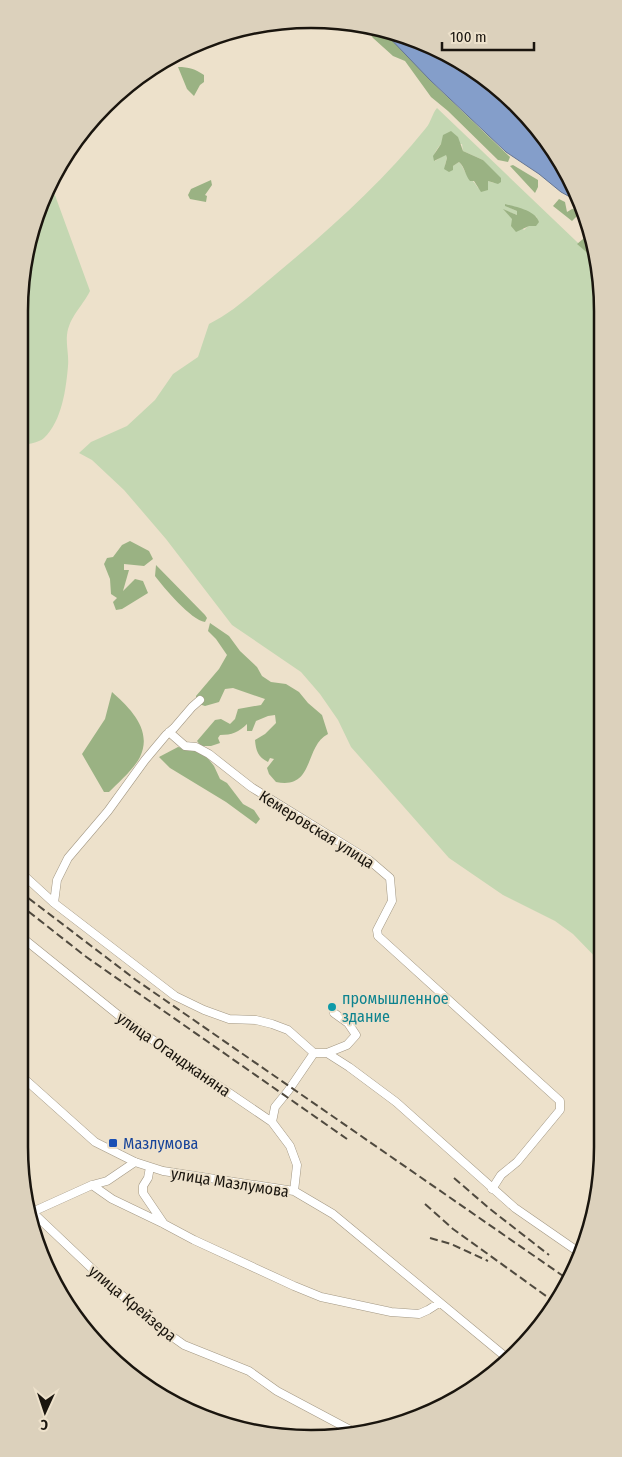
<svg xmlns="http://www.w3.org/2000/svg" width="622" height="1457" viewBox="0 0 622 1457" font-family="'Fira Sans Condensed',sans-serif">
	<rect width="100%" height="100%" fill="#ede1cb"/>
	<path fill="#c4d7b2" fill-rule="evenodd" d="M 437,108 L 598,262 L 601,273 L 603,965 L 573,934 L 555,921 L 503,895 L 449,858 L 351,747 L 338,720 L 320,694 L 301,672 L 232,625 L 166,539 L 124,490 L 92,460 L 79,453 L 91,442 L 127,426 L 155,400 L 173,374 L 198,357 L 209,324 C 234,312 255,291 276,274 C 330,229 382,183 426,128 C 431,122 432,114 437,108 ZM 441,144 L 462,144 L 463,151 L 483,160 L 494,183 L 488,181 L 488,190 L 478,188 C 475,182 470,179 466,173 C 463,169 463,166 459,162 L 453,166 L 445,165 L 447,158 L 446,154 L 435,161 C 433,154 436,150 441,144 ZM 506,206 L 537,217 L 524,230 L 504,210 L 517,215 L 517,211 Z
		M 52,187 L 90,291 C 82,307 69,317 67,335 C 66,345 69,356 68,366 C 66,389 62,421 44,438 C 39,443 26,444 19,446 L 19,311 L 34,217 Z"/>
	<path fill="#9ab283" d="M 366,29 L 384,31 L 436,86 L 510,157 L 508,162 L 498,160 L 448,111 L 431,97 L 405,61 L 393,56 L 373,38 Z
		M 178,67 C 189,67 195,69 204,75 L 204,82 L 200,85 L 194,96 L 187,89 Z
		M 451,131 L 458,137 L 463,151 L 483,160 L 501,178 L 501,182 L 498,184 L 488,181 L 488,190 L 481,192 L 474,181 L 470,181 C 465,175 465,167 459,162 L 453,166 L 453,170 L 449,172 L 444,169 L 447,158 L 446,155 L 434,161 L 433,156 L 441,144 L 443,135 Z
		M 513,165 L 538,180 L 538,187 L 535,193 L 510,166 Z
		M 211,180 L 212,185 L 205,195 L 207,196 L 206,202 L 190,199 L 188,195 L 191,189 Z
		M 559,199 L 565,202 L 567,212 L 572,209 L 578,210 L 579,214 L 572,221 L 553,206 Z
		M 505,204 C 516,207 535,210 539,222 L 536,226 L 529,226 L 516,232 L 511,226 L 512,219 L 503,209 L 517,215 L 517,211 L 505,206 Z
		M 589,234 L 598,262 L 577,244 Z
		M 130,541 L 149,551 L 153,559 L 144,566 L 124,564 L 124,570 L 129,570 L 123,591 L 135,579 L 143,581 L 148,593 L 122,609 L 116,610 L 113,602 L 117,598 L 111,594 L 110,579 L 104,564 L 107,558 L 113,557 L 122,545 Z
		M 156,565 L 205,615 L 207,618 L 205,622 C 191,620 164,588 155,576 Z
		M 210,623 L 229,636 L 240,651 L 257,667 L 262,676 L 271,682 L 286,684 L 299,692 L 308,703 L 322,715 L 328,734 C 304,746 315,790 276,782 L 269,774 L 267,768 L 274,759 L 270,758 L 268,762 C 258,757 256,751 255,740 L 265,734 L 276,723 L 275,715 L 268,716 L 256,721 L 252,731 L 247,731 L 247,724 C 239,732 232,735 220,735 L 218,738 L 220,743 L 211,746 L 201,746 L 197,741 L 215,720 L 221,719 L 230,724 L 235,719 L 238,709 L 261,705 L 265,699 L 233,688 L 225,689 L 219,702 L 205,706 L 196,703 L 196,696 L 219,669 L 227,655 L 216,639 L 208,631 Z
		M 112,692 C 130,708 153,730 140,757 C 134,769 118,783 109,792 L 104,792 L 82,754 L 105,719 Z
		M 178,747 L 203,752 L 214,766 L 220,779 L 227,783 L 243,804 L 254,810 L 260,819 L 256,824 L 226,802 L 170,768 L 159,757 Z"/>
	<path fill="#849eca" stroke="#647592" d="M 383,31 L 405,34 L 474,68 L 531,119 L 573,182 L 579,202 L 561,192 L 539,174 L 506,152 L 430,80 Z"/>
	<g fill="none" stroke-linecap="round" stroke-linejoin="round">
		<g stroke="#a29783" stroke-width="9">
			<path id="minor" d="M 169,732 L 185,746 L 196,747 L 209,754 L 251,787 L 369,860 L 390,878 L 392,901 L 377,930 L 378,936 L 560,1101 L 560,1110 L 517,1162 L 501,1175 L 492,1189
				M 19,871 L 54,903 L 175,996 L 204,1010 L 229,1019 L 256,1020 L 272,1024 L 288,1030 L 314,1053 L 327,1053 L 349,1067 L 396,1102 L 515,1208 L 580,1253
				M 54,903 L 57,880 L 68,858 L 108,811 L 145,760 L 166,735 L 174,728 L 192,707 L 200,700
				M 19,935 L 117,1014 L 175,1056 L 272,1122 L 290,1146 L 297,1165 L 294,1191
				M 327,1053 L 347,1045 L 356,1035 L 348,1023 L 334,1013
				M 19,1074 L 95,1142 L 135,1162 L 163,1171 L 294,1191 L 333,1214 L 507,1358
				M 272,1122 L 275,1107 L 288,1091 L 314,1053
				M 150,1167 L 148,1178 L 143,1186 L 143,1193 L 164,1224 L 194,1240 L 294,1286 L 321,1297 L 391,1312 L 419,1314 L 428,1310 L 439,1303
				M 92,1185 L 112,1199 L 162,1223
				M 29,1209 L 104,1280 L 160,1328 L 184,1345 L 249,1371 L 277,1391 L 356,1433
				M 30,1213 L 92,1185 L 107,1181 L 135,1162"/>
		</g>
		<use href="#minor" stroke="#fff" stroke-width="8"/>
		<path stroke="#504a3f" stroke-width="2" stroke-dasharray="8 4" stroke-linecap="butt" d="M 19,891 L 136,980 L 566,1278
			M 19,904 L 85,956 L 347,1139
			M 454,1178 L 490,1209 L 549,1255
			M 425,1204 L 453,1229 L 553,1301
			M 430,1238 L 451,1244 L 488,1261"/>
	</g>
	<circle fill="#0f9aa8" stroke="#ede1cb" stroke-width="2" cx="332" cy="1007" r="5"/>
	<rect fill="#1a4fb4" stroke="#ede1cb" stroke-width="2" x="108" y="1138" width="10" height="10" rx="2.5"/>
	<g text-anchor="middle" stroke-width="4" stroke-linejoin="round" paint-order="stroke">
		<g font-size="16" fill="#1a150e" stroke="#ede1cb">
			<text transform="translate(317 829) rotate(32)" y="6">Кемеровская улица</text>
			<text transform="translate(174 1054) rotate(35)" y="6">улица Оганджаняна</text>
			<text transform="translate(230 1182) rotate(9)" y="6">улица Мазлумова</text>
			<text transform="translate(133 1303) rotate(40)" y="6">улица Крейзера</text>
		</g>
		<g font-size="16" fill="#0d838f" stroke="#ede1cb" text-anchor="start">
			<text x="342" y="1004">промышленное<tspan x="342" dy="18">здание</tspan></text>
		</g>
		<g font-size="16" fill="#164399" stroke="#ede1cb" text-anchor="start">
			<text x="123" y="1149">Мазлумова</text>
		</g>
	</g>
	<path d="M0 0H622V1457H0ZM311 28H311A283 283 0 0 1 594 311V1147A283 283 0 0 1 311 1430H311A283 283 0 0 1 28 1147V311A283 283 0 0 1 311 28Z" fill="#dcd1bc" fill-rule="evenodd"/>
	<path fill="none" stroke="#1a150e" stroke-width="2.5" d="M311 28H311A283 283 0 0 1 594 311V1147A283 283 0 0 1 311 1430H311A283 283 0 0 1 28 1147V311A283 283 0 0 1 311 28Z"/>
	<g transform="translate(45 1412) rotate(183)" stroke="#ede1cb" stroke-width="4" paint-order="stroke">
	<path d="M0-4L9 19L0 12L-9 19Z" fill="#1a150e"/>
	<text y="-8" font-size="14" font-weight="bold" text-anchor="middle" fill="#1a150e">С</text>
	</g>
	<path d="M442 42v8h92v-8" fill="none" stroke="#1a150e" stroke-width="2.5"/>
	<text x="450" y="42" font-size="15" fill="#1a150e" stroke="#ede1cb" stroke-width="4" paint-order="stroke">100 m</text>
</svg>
